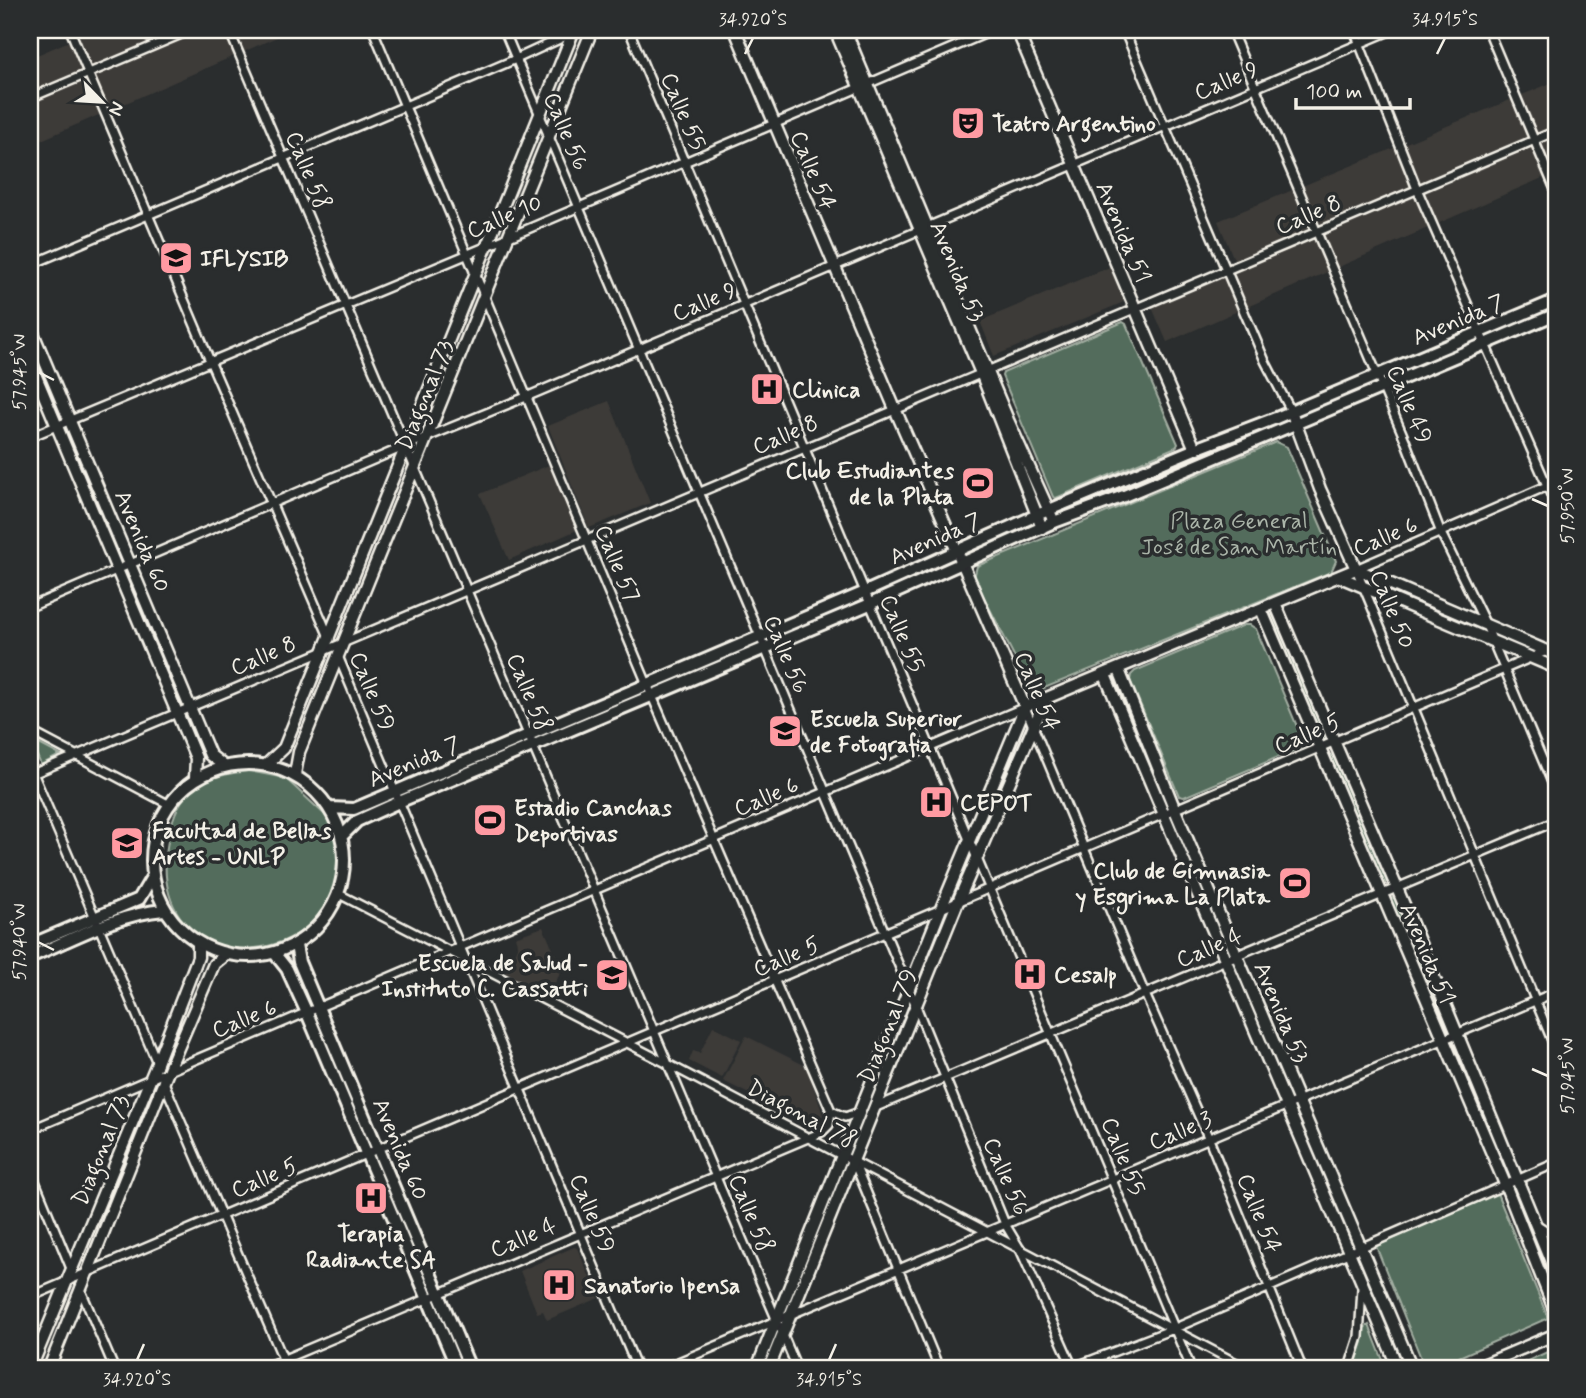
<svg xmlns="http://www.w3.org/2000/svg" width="1586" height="1398" viewBox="0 0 1586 1398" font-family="Mynerve,sans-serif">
	<rect width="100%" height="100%" fill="#2a2d2e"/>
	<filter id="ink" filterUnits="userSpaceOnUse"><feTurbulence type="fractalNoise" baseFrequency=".0143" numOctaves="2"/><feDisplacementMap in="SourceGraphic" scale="14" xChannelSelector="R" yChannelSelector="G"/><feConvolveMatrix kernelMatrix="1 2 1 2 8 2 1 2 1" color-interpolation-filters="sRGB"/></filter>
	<g filter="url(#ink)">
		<path fill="#3d3b38" d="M 95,30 L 293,30 L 30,145 L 30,58 Z
			M 1556,81 L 1556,172 L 1167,342 L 1151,305 L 1238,269 L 1218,221 Z
			M 1110,267 L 1124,302 L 994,356 L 980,321 Z
			M 609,401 L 650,503 L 589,528 L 548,426 Z
			M 549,465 L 577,530 L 509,560 L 480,494 Z
			M 543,927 L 562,970 L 548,996 L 505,974 L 518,947 L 515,937 Z
			M 713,1026 L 741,1040 L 722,1078 L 689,1061 L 693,1051 L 700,1053 Z
			M 746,1036 L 806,1066 L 824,1117 L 809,1124 L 723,1081 Z
			M 574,1247 L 577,1248 L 599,1298 L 547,1320 L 543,1311 L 537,1313 L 520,1271 Z"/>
		<path fill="#526c5b" stroke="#a3aea2" stroke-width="2" d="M 1123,322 L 1126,324 L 1178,444 L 1176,447 L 1056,498 L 1053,497 L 1002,376 L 1003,373 Z
			M 1276,442 L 1287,447 L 1336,561 L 1331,572 L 1037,691 L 1031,689 L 974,578 L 977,566 Z
			M 1274,614 L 1328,742 L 1323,744 L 1270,616 Z
			M 1244,625 L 1250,625 L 1256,629 L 1304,743 L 1302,747 L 1184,797 L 1179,796 L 1130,680 L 1131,675 L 1135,671 Z
			M 30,739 L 60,755 L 41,765 Z
			M 1333,755 L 1387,882 L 1382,884 L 1329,756 Z
			M 249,771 L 285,778 L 324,814 C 335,827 337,843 337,859 C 340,979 130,988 171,827 C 181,785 209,775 249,771 Z
			M 1395,897 L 1449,1025 L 1444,1027 L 1390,899 Z
			M 1455,1043 L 1509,1170 L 1504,1172 L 1451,1045 Z
			M 1514,1186 L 1556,1286 L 1556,1299 L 1510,1188 Z
			M 1497,1193 L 1548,1318 L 1434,1368 L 1425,1368 L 1376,1246 Z
			M 1369,1325 L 1386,1368 L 1354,1368 L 1363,1342 L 1364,1328 Z
			M 1556,1348 L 1556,1368 L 1512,1368 Z"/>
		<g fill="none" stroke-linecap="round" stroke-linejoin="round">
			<g stroke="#f4f1e8" stroke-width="12">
				<path id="street" d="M 70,30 L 210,361 L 330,639
					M 229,30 L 797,1368
					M 504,30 L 916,1006 L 1005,1224 L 1020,1249 L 1073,1368
					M 629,30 L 1191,1368
					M 1124,30 L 1265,361 L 1291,411
					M 1231,30 L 1405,440 L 1441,533 L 1485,623 L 1556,792
					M 1354,30 L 1417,189 L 1556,506
					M 1488,30 L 1556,192
					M 30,98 L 191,30
					M 30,265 L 516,59 L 579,30
					M 30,437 L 509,237 L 994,30
					M 1556,482 L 1356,569 L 1556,1050
					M 30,607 L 415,442 L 526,397 L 1392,30
					M 338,656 L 637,1368
					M 30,731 L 168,804
					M 30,766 L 158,1065
					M 30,775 L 1556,131
					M 339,894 L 668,1064 L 1246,1368
					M 163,1080 L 287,1368
					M 876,1107 L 1556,821
					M 831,1111 L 845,1117 L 860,1112
					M 30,1130 L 1025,707 L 1145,994 L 1209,1139 L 1302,1368
					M 854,1162 L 939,1368
					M 30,1169 L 72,1271
					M 1536,1224 L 1556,1237
					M 80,1288 L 114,1368
					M 30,1297 L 1556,647
					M 263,1368 L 822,1132 L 829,1125 L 831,1111 L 652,696 L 373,30
					M 664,1368 L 1556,992
					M 1071,1368 L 1173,1329 L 1556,1163
					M 1349,1368 L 1359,1337 L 1362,1288"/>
			</g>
			<g stroke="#f4f1e8" stroke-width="15">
				<path id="secondary" d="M 735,30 L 895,409 L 1025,707
					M 835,30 L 981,373 L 1042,528
					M 845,30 L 1008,420 L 1054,522
					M 1017,30 L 1195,449
					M 30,326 L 210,755 L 224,766
					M 30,362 L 196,758 L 195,778
					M 1291,411 L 1320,489 L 1356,569
					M 1356,569 L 1556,655
					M 1340,577 L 1556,668
					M 1275,603 L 1405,907 L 1556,1274
					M 1261,609 L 1505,1184 L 1556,1314
					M 1119,670 L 1175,810 L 1412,1368
					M 1105,675 L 1398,1368
					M 1025,707 L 1356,569
					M 267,764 L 284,748 L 574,30
					M 295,774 L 299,752 L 592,30
					M 31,1368 L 157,1063 L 198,957 L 198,944
					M 49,1368 L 169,1069 L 214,964 L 225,955
					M 757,1368 L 940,911 L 1025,707
					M 769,1368 L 957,904 L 1045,700
					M 1476,1368 L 1556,1334"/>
			</g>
			<g stroke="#f4f1e8" stroke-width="16">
				<path id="primary" d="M152 860a96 96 0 1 1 192 0a96 96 0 1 1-192 0Z
					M 330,808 L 354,809 L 865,592 L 1037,515 L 1195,449 L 1276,418 L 1556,300
					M 342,836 L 357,821 L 399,802 L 870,604 L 1054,522 L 1124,496 L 1556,314
					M 30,945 L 139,899 L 152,877
					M 296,945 L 299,962 L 470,1368
					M 275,954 L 287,969 L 307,1013 L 457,1368
					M 30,957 C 73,939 117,914 164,910"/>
			</g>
			<use href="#street" stroke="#2a2d2e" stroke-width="7"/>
			<use href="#secondary" stroke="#2a2d2e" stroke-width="10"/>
			<use href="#primary" stroke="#2a2d2e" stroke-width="10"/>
		</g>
	</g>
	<path fill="none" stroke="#f4f1e8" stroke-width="2.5" d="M 745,54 L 753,38M 1437,54 L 1445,38M 38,372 L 54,380M 1532,499 L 1548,506M 38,942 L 54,950M 1532,1069 L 1548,1076M 137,1360 L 144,1344M 829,1360 L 836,1344"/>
	<defs>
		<g id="theatre-square" transform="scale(1.75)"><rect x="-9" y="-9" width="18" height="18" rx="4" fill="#ff9aa2" stroke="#2a2d2e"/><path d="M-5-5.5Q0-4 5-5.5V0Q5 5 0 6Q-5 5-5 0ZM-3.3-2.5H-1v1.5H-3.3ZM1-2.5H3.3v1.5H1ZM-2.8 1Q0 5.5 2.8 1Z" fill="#111"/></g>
		<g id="university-square" transform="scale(1.75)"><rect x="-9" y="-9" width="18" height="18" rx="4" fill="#ff9aa2" stroke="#2a2d2e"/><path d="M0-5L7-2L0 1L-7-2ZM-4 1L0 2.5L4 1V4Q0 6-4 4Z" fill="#111"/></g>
		<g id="hospital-square" transform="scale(1.75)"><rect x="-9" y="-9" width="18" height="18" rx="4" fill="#ff9aa2" stroke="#2a2d2e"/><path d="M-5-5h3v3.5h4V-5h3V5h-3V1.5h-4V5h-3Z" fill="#111"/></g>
		<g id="stadium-square" transform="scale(1.75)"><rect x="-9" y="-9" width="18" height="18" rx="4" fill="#ff9aa2" stroke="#2a2d2e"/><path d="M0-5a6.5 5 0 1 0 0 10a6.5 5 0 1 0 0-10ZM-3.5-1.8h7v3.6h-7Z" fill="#111"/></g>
	</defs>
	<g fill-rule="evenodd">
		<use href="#theatre-square" x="968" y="123"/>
		<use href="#university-square" x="176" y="258"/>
		<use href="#hospital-square" x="767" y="389"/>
		<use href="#stadium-square" x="978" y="483"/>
		<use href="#university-square" x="785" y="731"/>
		<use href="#hospital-square" x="936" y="802"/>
		<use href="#stadium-square" x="490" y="820"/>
		<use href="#university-square" x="127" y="843"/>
		<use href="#stadium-square" x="1295" y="883"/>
		<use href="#hospital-square" x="1030" y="974"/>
		<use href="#university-square" x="612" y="975"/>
		<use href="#hospital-square" x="371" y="1198"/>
		<use href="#hospital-square" x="559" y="1285"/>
	</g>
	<g text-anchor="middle" stroke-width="7" stroke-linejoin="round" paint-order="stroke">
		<g font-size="23" fill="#f4f1e8" stroke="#2a2d2e">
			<text transform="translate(1226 80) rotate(-23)" y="8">Calle 9</text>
			<text transform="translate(684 111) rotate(67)" y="8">Calle 55</text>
			<text transform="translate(567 131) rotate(67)" y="8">Calle 56</text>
			<text transform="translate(309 170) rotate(67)" y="8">Calle 58</text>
			<text transform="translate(814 170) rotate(67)" y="8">Calle 54</text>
			<text transform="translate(1308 214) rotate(-23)" y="8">Calle 8</text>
			<text transform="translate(504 216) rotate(-23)" y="8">Calle 10</text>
			<text transform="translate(1124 232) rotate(67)" y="8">Avenida 51</text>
			<text transform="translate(958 271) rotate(67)" y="8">Avenida 53</text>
			<text transform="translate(704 301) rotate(-23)" y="8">Calle 9</text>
			<text transform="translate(1458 319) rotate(-23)" y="8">Avenida 7</text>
			<text transform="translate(424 395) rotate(-68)" y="8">Diagonal 73</text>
			<text transform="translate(1410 404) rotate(67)" y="8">Calle 49</text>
			<text transform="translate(785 434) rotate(-23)" y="8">Calle 8</text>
			<text transform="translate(1385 536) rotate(-23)" y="8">Calle 6</text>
			<text transform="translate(935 538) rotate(-24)" y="8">Avenida 7</text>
			<text transform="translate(143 541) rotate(67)" y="8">Avenida 60</text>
			<text transform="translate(618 563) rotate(67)" y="8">Calle 57</text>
			<text transform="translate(1393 609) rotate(68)" y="8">Calle 50</text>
			<text transform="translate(903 633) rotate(67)" y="8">Calle 55</text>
			<text transform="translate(787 654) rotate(67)" y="8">Calle 56</text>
			<text transform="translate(263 655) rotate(-23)" y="8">Calle 8</text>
			<text transform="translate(373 691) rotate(67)" y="8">Calle 59</text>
			<text transform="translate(1038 691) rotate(67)" y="8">Calle 54</text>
			<text transform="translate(530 692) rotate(67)" y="8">Calle 58</text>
			<text transform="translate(1307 733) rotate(-23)" y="8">Calle 5</text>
			<text transform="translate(414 761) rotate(-23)" y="8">Avenida 7</text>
			<text transform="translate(766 796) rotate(-23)" y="8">Calle 6</text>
			<text transform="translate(1209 947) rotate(-23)" y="8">Calle 4</text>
			<text transform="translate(1428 953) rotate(67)" y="8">Avenida 51</text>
			<text transform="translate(786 956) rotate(-23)" y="8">Calle 5</text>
			<text transform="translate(1282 1012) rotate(67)" y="8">Avenida 53</text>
			<text transform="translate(244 1018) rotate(-22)" y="8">Calle 6</text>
			<text transform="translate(887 1026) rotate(-68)" y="8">Diagonal 79</text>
			<text transform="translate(802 1113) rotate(28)" y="8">Diagonal 78</text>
			<text transform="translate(1180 1130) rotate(-23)" y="8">Calle 3</text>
			<text transform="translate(401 1149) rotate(67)" y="8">Avenida 60</text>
			<text transform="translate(100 1150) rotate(-68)" y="8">Diagonal 73</text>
			<text transform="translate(1124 1156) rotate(68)" y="8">Calle 55</text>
			<text transform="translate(1007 1176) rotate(66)" y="8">Calle 56</text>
			<text transform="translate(264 1177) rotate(-23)" y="8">Calle 5</text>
			<text transform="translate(593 1213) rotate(67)" y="8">Calle 59</text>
			<text transform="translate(752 1213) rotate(67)" y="8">Calle 58</text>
			<text transform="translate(1260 1213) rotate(68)" y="8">Calle 54</text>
			<text transform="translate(523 1237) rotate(-23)" y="8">Calle 4</text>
		</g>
		<g font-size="23" font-weight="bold" fill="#f4f1e8" stroke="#2a2d2e" text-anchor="start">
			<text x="992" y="131">Teatro Argentino</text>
			<text x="200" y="266">IFLYSIB</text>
			<text x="792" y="397">Clinica</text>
			<text x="954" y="478" text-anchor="end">Club Estudiantes<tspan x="954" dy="26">de la Plata</tspan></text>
			<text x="810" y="726">Escuela Superior<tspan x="810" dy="26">de Fotografia</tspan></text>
			<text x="960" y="810">CEPOT</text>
			<text x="514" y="815">Estadio Canchas<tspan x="514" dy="26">Deportivas</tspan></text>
			<text x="152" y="838">Facultad de Bellas<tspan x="152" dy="26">Artes - UNLP</tspan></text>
			<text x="1270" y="878" text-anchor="end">Club de Gimnasia<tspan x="1270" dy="26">y Esgrima La Plata</tspan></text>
			<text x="588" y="970" text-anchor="end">Escuela de Salud -<tspan x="588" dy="26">Instituto C. Cassatti</tspan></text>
			<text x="1054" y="982">Cesalp</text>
			<text x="371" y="1241" text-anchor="middle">Terapia<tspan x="371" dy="26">Radiante SA</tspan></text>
			<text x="584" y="1293">Sanatorio Ipensa</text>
		</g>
		<g font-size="23" fill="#abb5a9" stroke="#2a2d2e">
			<text x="1239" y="528">Plaza General<tspan x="1239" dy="26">José de San Martín</tspan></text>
		</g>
	</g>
	<rect width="1586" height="1398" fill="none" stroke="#2a2d2e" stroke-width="77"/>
	<g transform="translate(102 102) rotate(115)" stroke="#2a2d2e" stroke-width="5" paint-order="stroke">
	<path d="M0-5L12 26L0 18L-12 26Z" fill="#f4f1e8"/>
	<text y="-10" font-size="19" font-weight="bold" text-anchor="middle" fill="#f4f1e8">N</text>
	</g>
	<path d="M1296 98v10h114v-10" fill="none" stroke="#f4f1e8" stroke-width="3.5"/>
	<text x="1306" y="98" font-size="21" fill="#f4f1e8" stroke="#2a2d2e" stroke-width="5" paint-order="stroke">100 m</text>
	<rect x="38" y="38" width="1510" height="1322" fill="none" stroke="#f4f1e8" stroke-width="2.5"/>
	<g font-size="18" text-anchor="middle" fill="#f4f1e8">
		<text x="753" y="25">34.920°S</text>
		<text x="1445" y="25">34.915°S</text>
		<text transform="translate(19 372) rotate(-90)" y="6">57.945°W</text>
		<text transform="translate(1567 506) rotate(-90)" y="6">57.950°W</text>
		<text transform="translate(19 942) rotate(-90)" y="6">57.940°W</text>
		<text transform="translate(1567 1076) rotate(-90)" y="6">57.945°W</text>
		<text x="137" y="1385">34.920°S</text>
		<text x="829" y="1385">34.915°S</text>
	</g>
</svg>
